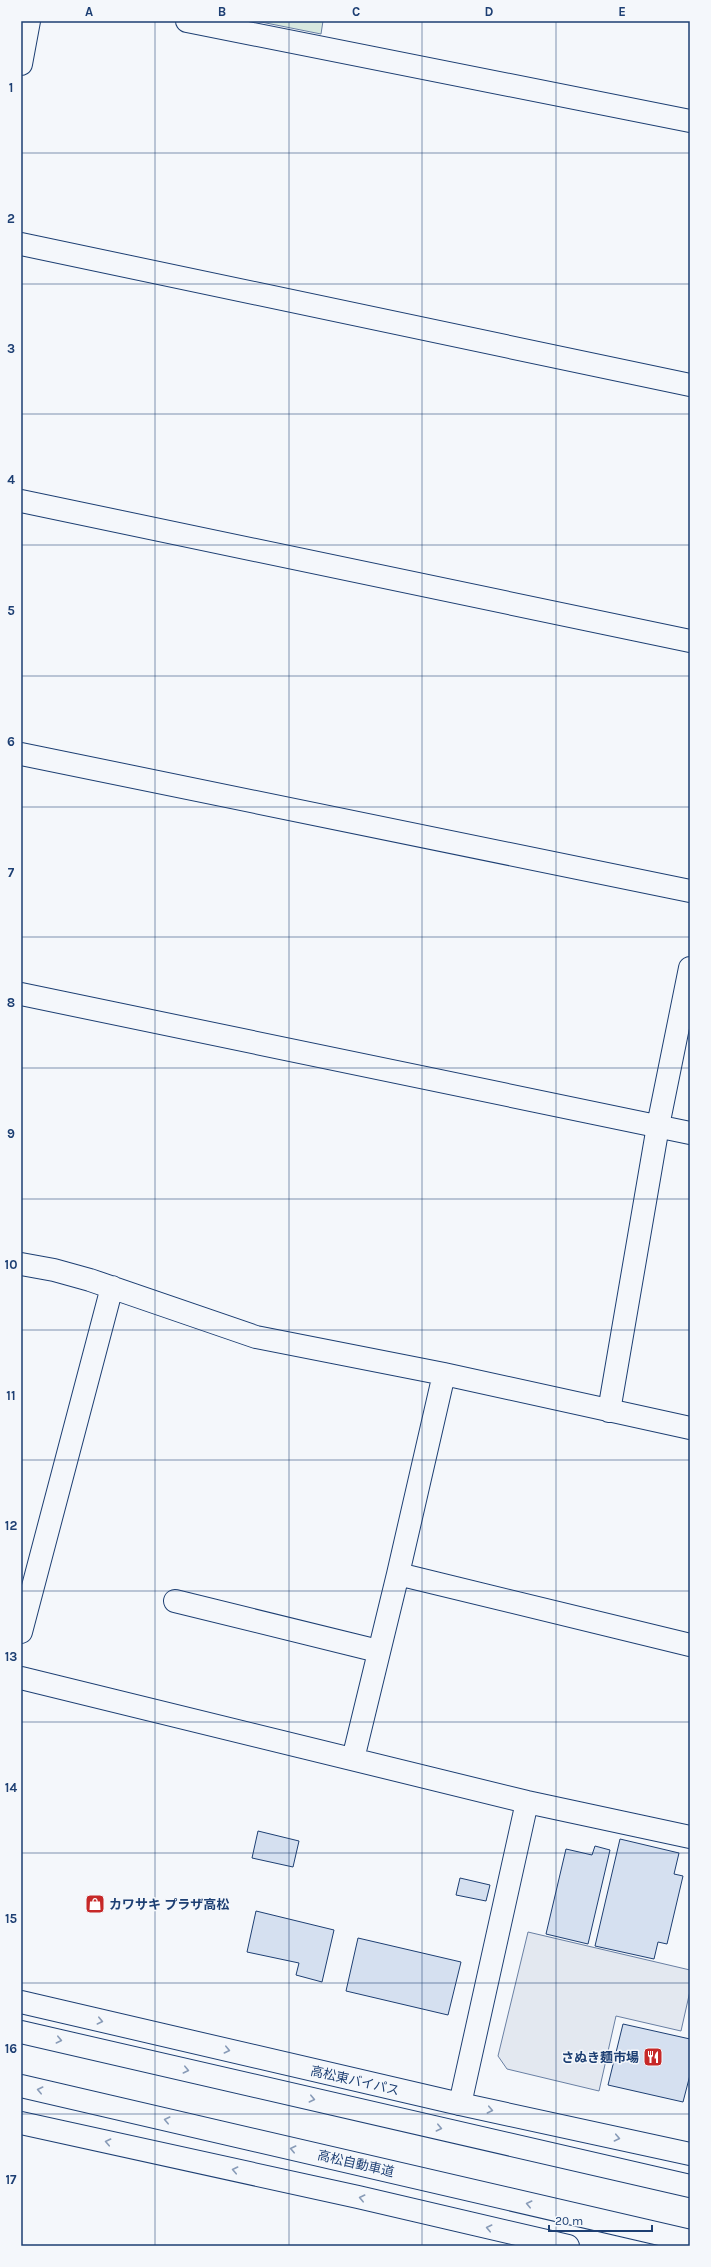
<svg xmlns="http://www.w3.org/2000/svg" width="711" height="2267" viewBox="0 0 711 2267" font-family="Karla,'Noto Sans JP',sans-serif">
	<rect width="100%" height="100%" fill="#f4f7fb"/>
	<path fill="#d7e8df" stroke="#687fa3" d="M 256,21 L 323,21 L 321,34 Z"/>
	<path fill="#e3e8f0" stroke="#687fa3" d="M 528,1932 L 690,1970 L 690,1991 L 681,2031 L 616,2016 L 599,2091 L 507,2069 L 498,2056 Z"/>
	<path fill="#d5e0f0" stroke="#1d3f73" d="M 258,1831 L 299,1841 L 293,1867 L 252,1858 Z
		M 620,1839 L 679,1853 L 674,1874 L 683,1876 L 667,1944 L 658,1942 L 654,1959 L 595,1946 Z
		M 595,1846 L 610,1850 L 588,1944 L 546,1934 L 566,1849 L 592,1855 Z
		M 460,1878 L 490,1885 L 486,1901 L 456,1895 Z
		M 256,1911 L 334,1930 L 322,1982 L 296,1975 L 299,1963 L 247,1952 Z
		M 358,1938 L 461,1962 L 448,2015 L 346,1991 Z
		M 623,2024 L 690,2039 L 690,2075 L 683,2102 L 608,2085 Z"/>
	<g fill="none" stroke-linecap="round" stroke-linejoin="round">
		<g stroke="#1d3f73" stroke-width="24">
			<path id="minor" d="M 187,21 L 690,121
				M 21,64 L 29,21
				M 21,244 L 690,385
				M 21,501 L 690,641
				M 21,754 L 690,891
				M 21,994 L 690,1133
				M 21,1264 L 54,1270 L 90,1280 L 256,1337 L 444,1374 L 690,1428
				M 609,1411 L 658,1126 L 690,968
				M 398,1574 L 690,1645
				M 175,1601 L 378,1651
				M 21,1632 L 112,1287
				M 21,1678 L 527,1802 L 690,1837
				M 353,1759 L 398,1574 L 444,1374
				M 460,2104 L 527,1802"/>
		</g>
		<g stroke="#1d3f73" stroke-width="24">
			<path id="highway" d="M 21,2002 L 460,2104 L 690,2154
				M 21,2032 L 690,2186
				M 21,2086 L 690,2241
				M 21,2123 L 358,2197 L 568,2246"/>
		</g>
		<use href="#minor" stroke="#f4f7fb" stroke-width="22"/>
		<use href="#highway" stroke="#f4f7fb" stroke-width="22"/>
	</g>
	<defs><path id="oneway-chevron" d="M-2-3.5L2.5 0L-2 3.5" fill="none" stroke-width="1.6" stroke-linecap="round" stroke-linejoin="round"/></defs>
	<g stroke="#889bb7">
		<use href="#oneway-chevron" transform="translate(100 2021) rotate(13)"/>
		<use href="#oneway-chevron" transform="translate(59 2040) rotate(13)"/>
		<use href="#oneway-chevron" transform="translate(227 2050) rotate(13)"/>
		<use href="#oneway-chevron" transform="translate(186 2070) rotate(13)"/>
		<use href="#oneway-chevron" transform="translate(40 2090) rotate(-167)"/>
		<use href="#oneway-chevron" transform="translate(312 2099) rotate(13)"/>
		<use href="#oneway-chevron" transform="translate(490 2110) rotate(12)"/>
		<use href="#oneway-chevron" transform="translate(167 2120) rotate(-167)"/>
		<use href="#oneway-chevron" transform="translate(439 2128) rotate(13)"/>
		<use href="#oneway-chevron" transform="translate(617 2138) rotate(12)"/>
		<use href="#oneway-chevron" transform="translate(108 2142) rotate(-168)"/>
		<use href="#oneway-chevron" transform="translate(293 2149) rotate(-167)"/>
		<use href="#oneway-chevron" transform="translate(235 2170) rotate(-168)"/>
		<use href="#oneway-chevron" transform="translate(362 2198) rotate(-167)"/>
		<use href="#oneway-chevron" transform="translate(529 2204) rotate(-167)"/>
		<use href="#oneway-chevron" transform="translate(489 2228) rotate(-167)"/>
	</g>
	<path fill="none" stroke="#1d3f73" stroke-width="1" stroke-opacity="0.55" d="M 155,21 L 155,2246M 289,21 L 289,2246M 422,21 L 422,2246M 556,21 L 556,2246M 21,153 L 690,153M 21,284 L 690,284M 21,414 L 690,414M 21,545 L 690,545M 21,676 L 690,676M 21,807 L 690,807M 21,937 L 690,937M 21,1068 L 690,1068M 21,1199 L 690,1199M 21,1330 L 690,1330M 21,1460 L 690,1460M 21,1591 L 690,1591M 21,1722 L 690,1722M 21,1853 L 690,1853M 21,1983 L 690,1983M 21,2114 L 690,2114"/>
	<defs>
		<g id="shop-square" transform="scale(1)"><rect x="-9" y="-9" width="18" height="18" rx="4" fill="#c62828" stroke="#f4f7fb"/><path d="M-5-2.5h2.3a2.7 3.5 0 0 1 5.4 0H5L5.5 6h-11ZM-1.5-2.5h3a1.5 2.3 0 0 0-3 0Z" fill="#fff"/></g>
		<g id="restaurant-square" transform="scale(1)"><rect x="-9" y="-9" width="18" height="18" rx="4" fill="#c62828" stroke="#f4f7fb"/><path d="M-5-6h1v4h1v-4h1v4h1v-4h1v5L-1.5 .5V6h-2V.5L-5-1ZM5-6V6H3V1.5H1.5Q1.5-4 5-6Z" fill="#fff"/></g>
	</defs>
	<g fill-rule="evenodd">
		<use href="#shop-square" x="95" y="1904"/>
		<use href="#restaurant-square" x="653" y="2057"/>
	</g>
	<g text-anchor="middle" stroke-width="3" stroke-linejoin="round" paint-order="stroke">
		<g font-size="13" font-weight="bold" fill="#1d3f73" stroke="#f4f7fb" text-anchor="start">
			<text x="109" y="1909">カワサキ プラザ高松</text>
			<text x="639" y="2062" text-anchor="end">さぬき麺市場</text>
		</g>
		<g font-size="13" fill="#1d3f73" stroke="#f4f7fb">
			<text transform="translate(355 2080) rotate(13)" y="5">高松東バイパス</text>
			<text transform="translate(356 2163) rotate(13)" y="5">高松自動車道</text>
		</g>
	</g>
	<rect width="711" height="2267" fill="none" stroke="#f4f7fb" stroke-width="44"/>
	<path d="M549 2225v6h103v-6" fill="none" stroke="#1d3f73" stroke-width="2"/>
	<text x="555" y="2225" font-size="12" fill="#1d3f73" stroke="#f4f7fb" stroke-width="3" paint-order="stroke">20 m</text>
	<rect x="22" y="22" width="667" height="2223" fill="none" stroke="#1d3f73" stroke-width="1.5"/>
	<g font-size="13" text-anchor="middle" font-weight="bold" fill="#1d3f73">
		<text x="89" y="16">A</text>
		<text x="222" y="16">B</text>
		<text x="356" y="16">C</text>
		<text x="489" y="16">D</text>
		<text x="622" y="16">E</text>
		<text x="11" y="92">1</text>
		<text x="11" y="223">2</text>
		<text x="11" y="353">3</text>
		<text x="11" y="484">4</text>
		<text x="11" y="615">5</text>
		<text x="11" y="746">6</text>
		<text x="11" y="877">7</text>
		<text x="11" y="1007">8</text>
		<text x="11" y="1138">9</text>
		<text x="11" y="1269">10</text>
		<text x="11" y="1400">11</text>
		<text x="11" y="1530">12</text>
		<text x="11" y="1661">13</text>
		<text x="11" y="1792">14</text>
		<text x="11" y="1923">15</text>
		<text x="11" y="2053">16</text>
		<text x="11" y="2184">17</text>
	</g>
</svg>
